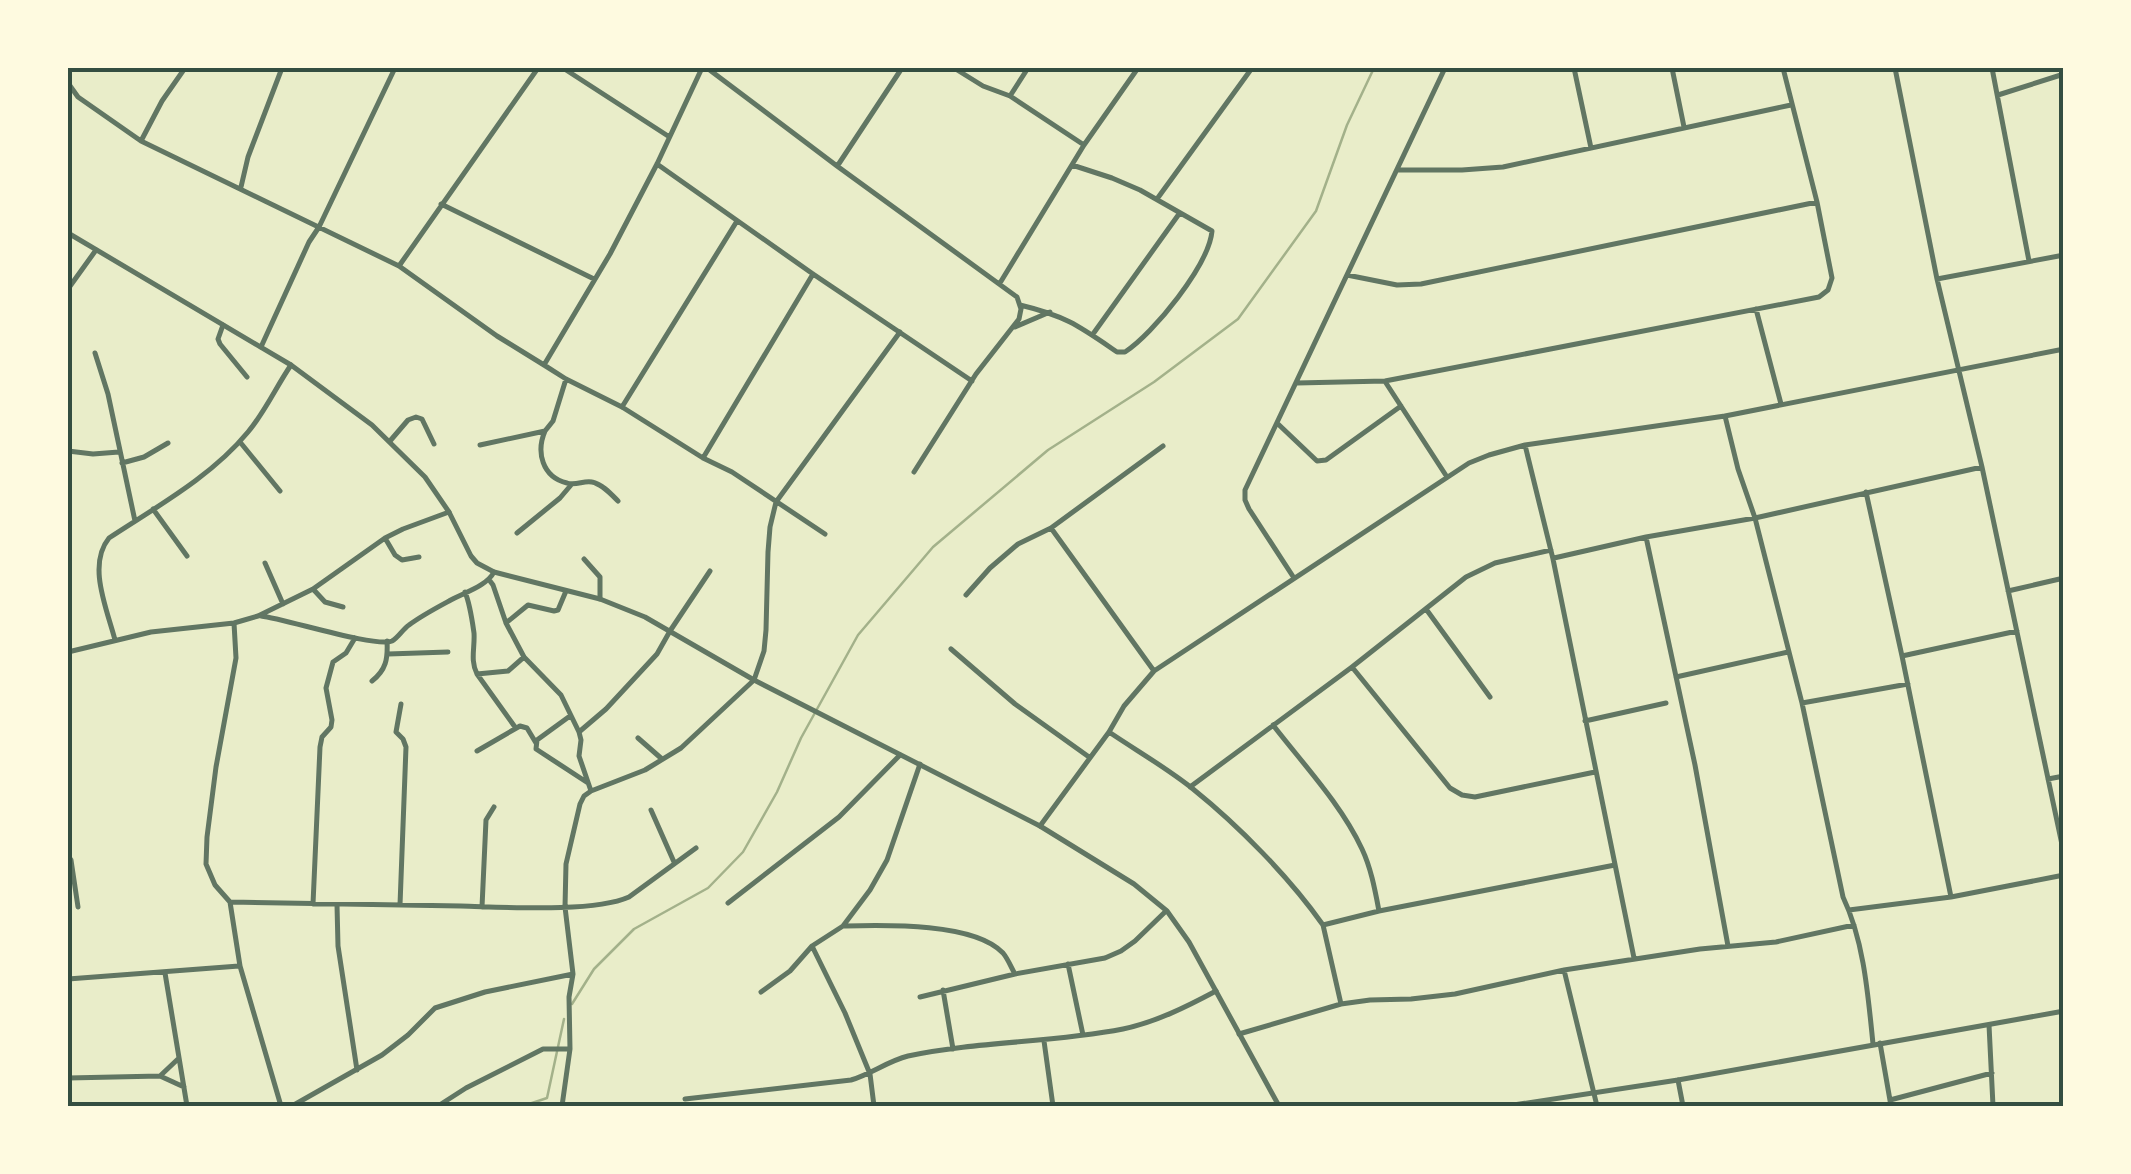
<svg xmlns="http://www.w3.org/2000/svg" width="2131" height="1174" viewBox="0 0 2131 1174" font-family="Barlow,sans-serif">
	<rect width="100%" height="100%" fill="#e9edc9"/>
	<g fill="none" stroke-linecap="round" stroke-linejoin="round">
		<path stroke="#a3b18a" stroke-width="2.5" d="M 572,1004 L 594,969 L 634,929 L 708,888 L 743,852 L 777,792 L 801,738 L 858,635 L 933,547 L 1048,450 L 1154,382 L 1238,319 L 1316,211 L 1347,125 L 1374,68
			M 523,1106 L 547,1098 L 564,1019"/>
		<path stroke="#617663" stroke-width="5" d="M 563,68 L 668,136
			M 707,68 L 837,166 L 1017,297 L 1021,309 L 1019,319 L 976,374 L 914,472
			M 954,68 L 983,86 L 1010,96 L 1084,145
			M 1574,68 L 1591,148
			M 1672,68 L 1684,127
			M 1895,68 L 1937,279 L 1982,467 L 2064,854
			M 1992,68 L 2029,261
			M 68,76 L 68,83 L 78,97 L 141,141 L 399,266 L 497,336 L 544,365 L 566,379 L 622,407 L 703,458 L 732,472 L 825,534
			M 1998,95 L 2064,74
			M 1010,96 L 1028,68
			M 141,141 L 162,101 L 185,68
			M 657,164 L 813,274 L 972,381
			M 838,165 L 902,68
			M 1397,170 L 1462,170 L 1503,167 L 1791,105
			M 241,187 L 248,157 L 282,68
			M 1157,199 L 1252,68
			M 441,204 L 594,279
			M 399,266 L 538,68
			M 1347,275 L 1397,285 L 1421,284 L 1817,202
			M 1937,279 L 2064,255
			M 1000,283 L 1084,145 L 1138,68
			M 68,289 L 96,250
			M 1020,305 C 1066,316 1079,326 1117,352 L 1125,352 C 1153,334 1209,265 1212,231 L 1140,190 L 1112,178 L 1072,165
			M 1756,309 L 1781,404
			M 223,325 L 218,339 L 220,344 L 247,377
			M 1015,327 L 1050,312
			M 1093,334 L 1179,214
			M 261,347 L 309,242 L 319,227 L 395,68
			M 95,353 L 108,394 L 135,521
			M 544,365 L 610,254 L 657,164 L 702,68
			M 1297,383 L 1385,381 L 1819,297 L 1828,290 L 1832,278 L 1817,202 L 1783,68
			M 1386,383 L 1447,477
			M 622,407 L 737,221
			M 1725,416 L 1738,469 L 1755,518 L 1802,703 L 1843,897 C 1864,941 1868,995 1873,1044
			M 1277,423 L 1317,461 L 1326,460 L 1401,406
			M 545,431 C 536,452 542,477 567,483 C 576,486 584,480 592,482 C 602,484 611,494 618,501
			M 390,441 L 408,420 L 416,417 L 422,419 L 434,444
			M 240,442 L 280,491
			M 480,445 L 545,431 L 553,421 L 566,379
			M 1525,445 L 1553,559 L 1634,958
			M 68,451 L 93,454 L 119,452
			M 703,458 L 813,274
			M 122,463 L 144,457 L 168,443
			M 1866,492 L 1902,656 L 1951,897
			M 153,509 L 187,556
			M 1051,528 L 1154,671
			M 517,533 L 560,498 L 571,485
			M 1646,537 L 1695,765 L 1728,946
			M 385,538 L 395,555 L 402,560 L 419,557
			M 1554,558 L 1646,537 L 1755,518 L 1982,467
			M 584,559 L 600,577 L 600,599
			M 265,563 L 283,604
			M 1294,578 L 1249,509 L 1245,500 L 1245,490 L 1445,68
			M 490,581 L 493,585 L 506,623 L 524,657 L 561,695 L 579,732 L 581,740 L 579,756 L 591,791
			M 313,589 L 325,602 L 343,607
			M 2008,591 L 2064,578
			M 465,592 C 470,604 472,619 474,633 C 475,648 470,660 477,674 L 508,671 L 524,657
			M 966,595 L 990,568 L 1018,544 L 1051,528 L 1163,446
			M 1426,609 L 1490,697
			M 261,616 C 286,619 376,648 392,641 C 398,638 403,629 409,625 C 421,616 436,608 449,601 C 463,593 487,586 494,572
			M 234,623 L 236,658 L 216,767 L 207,837 L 206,864 L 215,885 L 230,902 L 240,966 L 281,1106
			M 506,623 L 528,605 L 554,611 L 558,610 L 566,591
			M 115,640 C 107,609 87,565 109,538 C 156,507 211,477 248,432 C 265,412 276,387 291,365
			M 951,649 L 1015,704 L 1089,757
			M 68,652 L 151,632 L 234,623 L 258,616 L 313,589 L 385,538 L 403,529 L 449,512
			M 388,654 L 448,652
			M 1902,656 L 2017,631
			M 1352,667 L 1450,788 L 1462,795 L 1475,797 L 1595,772
			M 477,674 L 515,727
			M 1676,677 L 1788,652
			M 372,681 C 386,670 388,659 387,641
			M 1802,703 L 1908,684
			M 570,716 L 537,740 L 536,749 L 588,783
			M 1585,721 L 1666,703
			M 1273,725 C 1303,764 1341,804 1362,849 C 1371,868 1375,890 1379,911
			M 579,732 L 606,709 L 657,654 L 670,631 L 710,571
			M 1109,732 C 1137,751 1167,768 1193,789 C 1239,826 1289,877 1323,925
			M 638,738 L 662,759
			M 477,751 L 520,726 L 527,728 L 536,743
			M 2048,779 L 2064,776
			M 1190,787 L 1352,667 L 1466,577 L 1495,563 L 1551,550
			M 651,810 L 674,862
			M 1040,826 L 1109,732 L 1124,706 L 1154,671 L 1469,463 L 1489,455 L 1525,445 L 1725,416 L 2064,349
			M 68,856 L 71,860 L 78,907
			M 231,902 C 308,904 385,904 461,906 C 503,907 593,913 629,897 L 696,848
			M 728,903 L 839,817 L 900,755
			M 313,904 L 320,747 L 322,737 L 331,727 L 332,720 L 326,688 L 333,662 L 346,653 L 355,638
			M 337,905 L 338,946 L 357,1070
			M 400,905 L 406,747 L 403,739 L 396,732 L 401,704
			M 482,907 L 486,820 L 494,807
			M 1849,910 L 1951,897 L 2064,875
			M 843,926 C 883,925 974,922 1003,953 C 1008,959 1011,967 1015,974
			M 812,946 L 845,1013 L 870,1074 L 874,1106
			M 1068,964 L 1083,1035
			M 1564,970 L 1597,1106
			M 165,973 L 187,1106
			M 68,979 L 239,966
			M 943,990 L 953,1049
			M 761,992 L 790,971 L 812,946 L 843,926 L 870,890 L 887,860 L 920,764
			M 920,997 L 1015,974 L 1105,958 L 1121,951 L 1135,941 L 1166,911
			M 1341,1004 L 1323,925 L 1379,911 L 1615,865
			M 1989,1025 L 1993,1106
			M 1239,1034 L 1341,1004 L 1370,1000 L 1411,999 L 1455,994 L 1564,970 L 1700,949 L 1776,942 L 1854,925
			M 1044,1041 L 1053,1106
			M 1880,1043 L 1891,1106
			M 160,1076 L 184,1087
			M 68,1078 L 160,1076 L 178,1059
			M 1678,1080 L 1683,1106
			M 685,1099 L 851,1080 C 871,1074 888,1061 908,1056 C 978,1041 1052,1043 1123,1029 C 1156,1022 1186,1007 1216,991
			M 1890,1100 L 1992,1073
			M 292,1106 L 382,1055 L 408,1035 L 435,1008 L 485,992 L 573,974
			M 438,1106 L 466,1088 L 543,1049 L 569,1049
			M 562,1106 L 570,1049 L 569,997 L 573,974 L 565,907 L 566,864 L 580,804 L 584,796 L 591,791 L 645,770 L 681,748 L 754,680 L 764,651 L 766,630 L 768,552 L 770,527 L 776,502 L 900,332"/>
		<path stroke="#617663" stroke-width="5" d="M 68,233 L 291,365 L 372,425 L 425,477 L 449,512 L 471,556 L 477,563 L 494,572 L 600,599 L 645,617 L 754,680 L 1040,826 L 1134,884 L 1167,911 L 1189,942 L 1279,1106
			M 1507,1106 L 1678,1080 L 2064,1011"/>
	</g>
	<rect width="2131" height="1174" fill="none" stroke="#fefae0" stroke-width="140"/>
	<rect x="70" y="70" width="1991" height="1034" fill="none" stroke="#344e41" stroke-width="4"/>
</svg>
